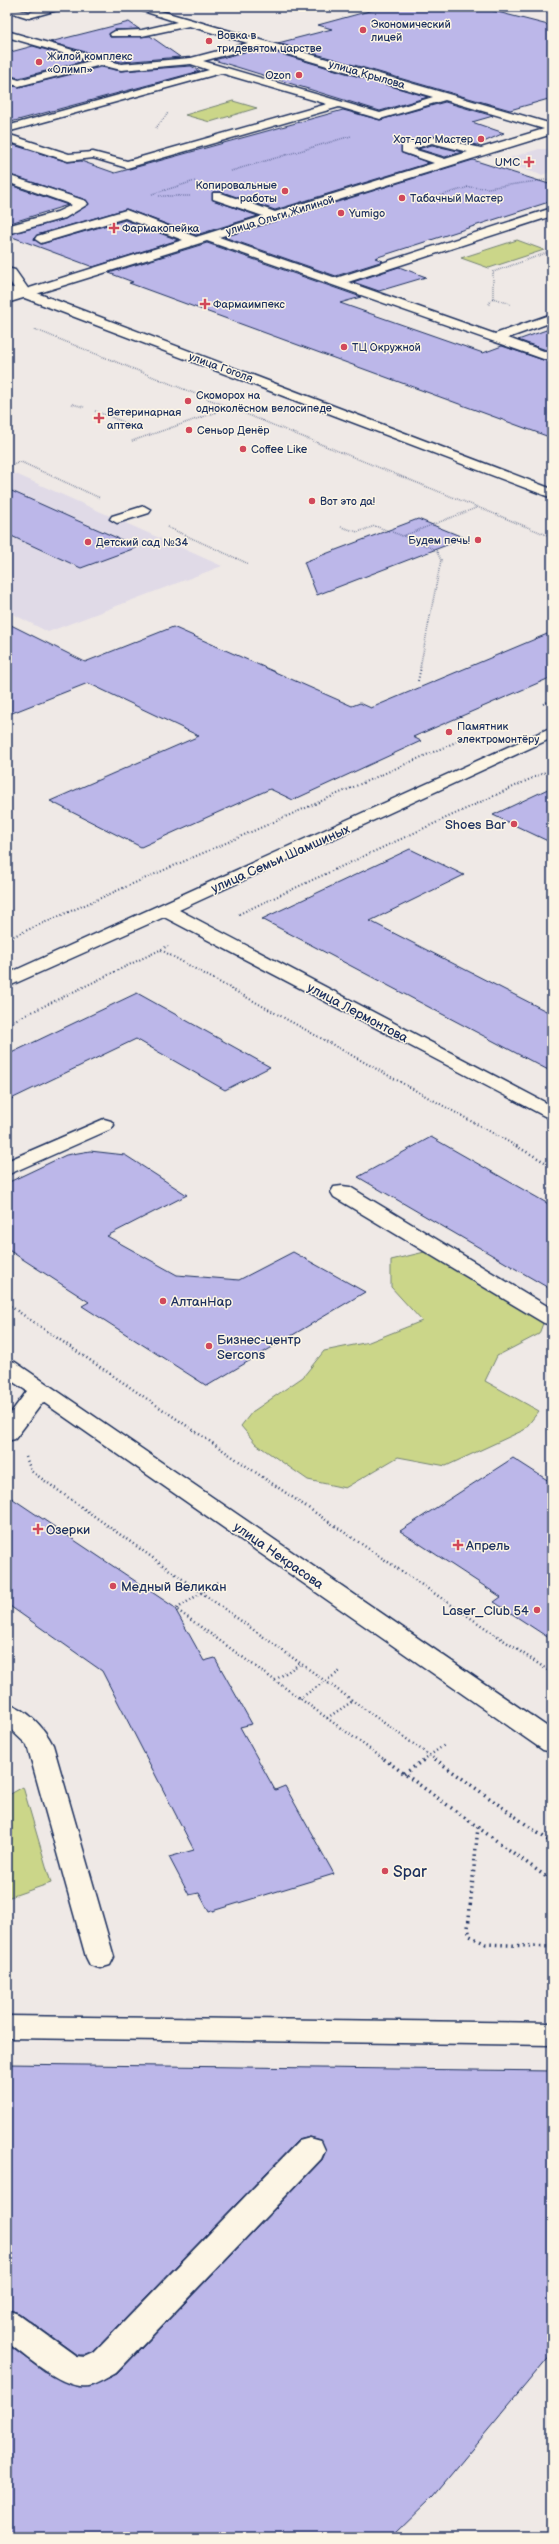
<svg xmlns="http://www.w3.org/2000/svg" width="559" height="2544" viewBox="0 0 559 2544" font-family="'Balsamiq Sans',sans-serif">
	<rect width="100%" height="100%" fill="#efe9e6"/>
	<filter id="ink" filterUnits="userSpaceOnUse"><feTurbulence type="fractalNoise" baseFrequency=".025" numOctaves="2"/><feDisplacementMap in="SourceGraphic" scale="8" xChannelSelector="R" yChannelSelector="G"/><feConvolveMatrix kernelMatrix="1 2 1 2 8 2 1 2 1" color-interpolation-filters="sRGB"/></filter>
	<g filter="url(#ink)">
		<path fill="#e0dae7" d="M 539,149 L 552,149 L 552,171 L 542,175 L 507,164 L 505,159 Z
			M 9,471 L 222,566 L 48,632 L 7,611 L 7,472 Z"/>
		<path fill="#cbd689" stroke="#738274" d="M 233,101 L 257,108 L 210,122 L 185,115 Z
			M 517,240 L 544,250 L 489,268 L 461,258 Z
			M 433,1250 L 545,1318 L 539,1334 L 497,1356 L 485,1381 L 539,1411 L 524,1430 L 446,1466 L 398,1457 L 345,1488 L 308,1480 L 256,1444 L 241,1426 L 252,1412 L 303,1377 L 324,1351 L 369,1342 L 422,1321 L 391,1287 L 391,1260 Z
			M 23,1787 L 51,1883 L 7,1898 L 7,1796 Z"/>
		<path fill="#bcb7e9" stroke="#1b2f5e" d="M 384,7 L 478,7 L 552,26 L 552,98 L 510,110 L 278,43 L 332,29 L 318,25 Z
			M 129,22 L 139,29 L 115,30 L 109,34 L 110,37 L 150,36 L 180,57 L 121,62 L 50,42 Z
			M 33,46 L 84,61 L 19,78 L 7,75 L 7,53 Z
			M 260,48 L 428,97 L 380,111 L 214,60 Z
			M 191,66 L 200,71 L 7,123 L 7,85 L 19,87 L 101,67 L 121,71 Z
			M 445,102 L 493,116 L 472,122 L 504,133 L 477,145 L 432,136 L 402,144 L 402,153 L 429,163 L 275,210 L 222,192 L 213,192 L 213,200 L 258,216 L 196,235 L 126,209 L 37,235 L 34,238 L 41,244 L 125,220 L 178,240 L 93,267 L 7,235 L 65,219 L 89,204 L 86,200 L 7,174 L 7,143 L 68,162 L 81,161 L 115,173 L 343,110 L 380,120 Z
			M 432,145 L 462,152 L 445,157 L 418,149 Z
			M 473,160 L 552,185 L 552,201 L 375,258 L 383,261 L 336,276 L 224,237 Z
			M 7,184 L 68,205 L 7,224 Z
			M 207,243 L 361,297 L 340,303 L 483,353 L 502,346 L 552,363 L 552,438 L 129,283 L 133,282 L 109,273 Z
			M 399,267 L 426,277 L 379,291 L 353,282 Z
			M 552,328 L 552,352 L 518,340 Z
			M 7,489 L 76,520 L 138,547 L 81,568 L 7,534 Z
			M 418,519 L 465,538 L 317,595 L 304,562 Z
			M 7,623 L 85,662 L 173,627 L 352,706 L 360,703 L 371,708 L 552,632 L 552,677 L 413,737 L 421,741 L 293,800 L 270,789 L 141,847 L 50,801 L 199,736 L 88,683 L 7,715 Z
			M 552,787 L 552,843 L 493,815 Z
			M 410,849 L 464,875 L 370,921 L 552,1014 L 552,1072 L 262,919 Z
			M 137,993 L 270,1067 L 225,1090 L 136,1039 L 7,1101 L 7,1055 Z
			M 431,1137 L 552,1206 L 552,1290 L 358,1177 Z
			M 90,1151 L 125,1155 L 187,1195 L 107,1236 L 177,1275 L 239,1280 L 293,1252 L 365,1292 L 207,1386 L 82,1306 L 89,1302 L 7,1249 L 7,1183 L 66,1155 Z
			M 513,1458 L 552,1483 L 552,1640 L 494,1602 L 501,1597 L 400,1531 Z
			M 7,1495 L 174,1607 L 204,1661 L 215,1658 L 252,1724 L 240,1727 L 275,1790 L 285,1786 L 334,1874 L 209,1912 L 199,1893 L 189,1895 L 169,1857 L 194,1850 L 102,1671 L 7,1604 Z
			M 7,2064 L 552,2071 L 552,2353 L 434,2495 L 391,2537 L 7,2537 L 7,2344 L 44,2372 L 78,2387 L 92,2386 L 117,2374 L 322,2160 L 326,2151 L 321,2140 L 310,2137 L 298,2140 L 93,2352 L 85,2355 L 77,2355 L 19,2313 L 7,2309 Z"/>
		<g fill="none" stroke-linecap="round" stroke-linejoin="round">
			<g stroke="#1b2f5e" stroke-width="3">
				<path id="minor" d="M 7,7 L 29,12 L 50,7 L 68,7 L 29,18 L 7,11 Z
					M 131,7 L 147,7 L 552,124 L 552,134 L 219,237 L 336,278 L 552,208 L 552,216 L 348,282 L 495,334 L 552,314 L 552,322 L 508,338 L 552,354 L 552,362 L 207,241 L 7,303 L 7,295 L 183,240 L 125,218 L 41,243 L 35,239 L 37,236 L 126,210 L 196,237 L 263,216 L 213,199 L 213,193 L 221,193 L 275,212 L 434,163 L 402,152 L 402,145 L 432,137 L 481,148 L 544,129 L 445,100 L 380,119 L 339,107 L 127,168 L 93,158 L 68,161 L 7,141 L 7,134 L 69,154 L 93,152 L 127,161 L 327,104 L 221,73 L 7,132 L 7,126 L 209,70 L 191,64 L 121,70 L 101,65 L 19,86 L 7,83 L 7,76 L 19,80 L 90,61 L 7,37 L 7,31 L 121,64 L 191,58 L 248,43 L 189,26 L 142,36 L 111,36 L 110,34 L 115,31 L 142,30 L 177,22 ZM 259,46 L 433,97 L 380,113 L 203,61 ZM 432,143 L 468,152 L 445,159 L 413,149 Z
					M 7,175 L 86,201 L 88,204 L 65,218 L 7,234 L 7,226 L 57,212 L 72,205 L 7,182 Z
					M 144,506 L 151,510 L 149,513 L 117,523 L 110,519 L 112,516 Z
					M 552,727 L 552,738 L 179,910 L 552,1106 L 552,1120 L 164,917 L 7,987 L 7,974 Z
					M 104,1119 L 111,1121 L 114,1125 L 111,1129 L 7,1175 L 7,1161 Z
					M 342,1186 L 350,1187 L 552,1309 L 552,1325 L 544,1323 L 334,1197 L 331,1192 L 334,1187 Z
					M 7,1360 L 15,1362 L 552,1730 L 552,1752 L 543,1750 L 43,1402 L 15,1439 L 7,1441 L 7,1418 L 27,1391 L 7,1378 Z
					M 7,1703 C 27,1709 44,1727 53,1745 L 114,1957 L 110,1965 L 100,1968 L 90,1965 L 86,1957 L 27,1745 L 7,1726 Z
					M 7,2016 L 552,2023 L 552,2045 L 7,2038 Z
					M 310,2138 L 321,2141 L 325,2150 L 321,2159 L 116,2373 C 108,2377 98,2384 88,2386 C 63,2390 26,2356 7,2342 L 7,2310 L 18,2314 L 76,2356 L 85,2357 L 94,2353 L 299,2141 Z"/>
			</g>
			<g stroke="#1b2f5e" stroke-width="3">
				<path id="major" d="M 7,268 L 15,270 L 29,290 L 552,489 L 552,498 L 22,297 L 7,295 L 7,287 L 14,288 L 7,277 Z"/>
			</g>
			<path stroke="#1b2f5e" stroke-width="1.5" stroke-dasharray="0.5 1.5" stroke-linecap="butt" d="M 156,128 L 168,113
				M 231,171 L 351,136
				M 467,187 L 487,188 L 552,179
				M 152,194 L 195,181
				M 159,196 L 190,196
				M 429,199 L 469,187
				M 489,304 L 493,298
				M 510,304 L 493,298 L 493,272 L 552,251
				M 34,329 L 552,537
				M 72,404 L 84,407
				M 95,411 L 137,427
				M 132,441 L 229,408
				M 7,467 L 21,462 L 100,498
				M 167,527 L 249,564
				M 341,527 L 358,532 L 375,526 L 403,536
				M 420,668 L 441,560 L 436,550 L 403,536 L 476,508"/>
			<path stroke="#1b2f5e" stroke-width="2" stroke-dasharray="1 2.5" stroke-linecap="butt" d="M 418,681 L 421,667
				M 543,704 L 552,700
				M 239,914 L 552,769
				M 7,939 L 456,742
				M 161,950 L 518,1147
				M 7,1024 L 168,946"/>
			<path stroke="#1b2f5e" stroke-width="2.5" stroke-dasharray="1 3" stroke-linecap="butt" d="M 516,1146 L 552,1166
				M 7,1304 L 552,1673
				M 26,1457 L 31,1471 L 436,1760
				M 218,1582 L 176,1609 L 385,1760
				M 275,1680 L 301,1663
				M 299,1699 L 342,1670
				M 327,1718 L 353,1701
				M 423,1760 L 446,1744"/>
			<path stroke="#1b2f5e" stroke-width="3.5" stroke-dasharray="1.5 4" stroke-linecap="butt" d="M 384,1759 L 552,1881
				M 435,1759 L 552,1843
				M 404,1774 L 425,1759
				M 478,1827 L 468,1928 L 470,1936 L 486,1944 L 552,1947
				M 545,1876 L 552,1870"/>
			<use href="#minor" fill="#fcf5e5" fill-rule="evenodd"/>
			<use href="#major" fill="#fcf5e5" fill-rule="evenodd"/>
		</g>
	</g>
	<g fill="#d1495b" stroke="#fcf5e5" stroke-width="1.5">
		<circle cx="363" cy="30" r="4"/>
		<circle cx="209" cy="41" r="4"/>
		<circle cx="39" cy="62" r="4"/>
		<circle cx="299" cy="75" r="4"/>
		<circle cx="481" cy="139" r="4"/>
		<path d="M527 156h4v4h4v4h-4v4h-4v-4h-4v-4h4z"/>
		<circle cx="285" cy="191" r="4"/>
		<circle cx="402" cy="198" r="4"/>
		<circle cx="341" cy="213" r="4"/>
		<path d="M112 222h4v4h4v4h-4v4h-4v-4h-4v-4h4z"/>
		<path d="M203 298h4v4h4v4h-4v4h-4v-4h-4v-4h4z"/>
		<circle cx="344" cy="347" r="4"/>
		<circle cx="188" cy="401" r="4"/>
		<path d="M97 412h4v4h4v4h-4v4h-4v-4h-4v-4h4z"/>
		<circle cx="189" cy="430" r="4"/>
		<circle cx="243" cy="449" r="4"/>
		<circle cx="312" cy="501" r="4"/>
		<circle cx="478" cy="540" r="4"/>
		<circle cx="88" cy="542" r="4"/>
		<circle cx="449" cy="732" r="4"/>
		<circle cx="514" cy="824" r="4"/>
		<circle cx="163" cy="1301" r="4"/>
		<circle cx="209" cy="1346" r="4"/>
		<path d="M36 1523h4v4h4v4h-4v4h-4v-4h-4v-4h4z"/>
		<path d="M456 1539h4v4h4v4h-4v4h-4v-4h-4v-4h4z"/>
		<circle cx="113" cy="1586" r="4"/>
		<circle cx="537" cy="1610" r="4"/>
		<circle cx="385" cy="1871" r="4"/>
	</g>
	<g text-anchor="middle" stroke-width="3" stroke-linejoin="round" paint-order="stroke">
		<g font-size="11" fill="#1b2f5e" stroke="#fcf5e5" text-anchor="start">
			<text x="371" y="28">Экономический<tspan x="371" dy="13">лицей</tspan></text>
			<text x="217" y="39">Вовка в<tspan x="217" dy="13">тридевятом царстве</tspan></text>
			<text x="47" y="60">Жилой комплекс<tspan x="47" dy="13">«Олимп»</tspan></text>
			<text x="291" y="79" text-anchor="end">Ozon</text>
			<text x="473" y="143" text-anchor="end">Хот-дог Мастер</text>
			<text x="520" y="166" text-anchor="end">UMC</text>
			<text x="277" y="189" text-anchor="end">Копировальные<tspan x="277" dy="13">работы</tspan></text>
			<text x="410" y="202">Табачный Мастер</text>
			<text x="349" y="217">Yumigo</text>
			<text x="122" y="232">Фармакопейка</text>
			<text x="213" y="308">Фармаимпекс</text>
			<text x="352" y="351">ТЦ Окружной</text>
			<text x="196" y="399">Скоморох на<tspan x="196" dy="13">одноколёсном велосипеде</tspan></text>
			<text x="107" y="416">Ветеринарная<tspan x="107" dy="13">аптека</tspan></text>
			<text x="197" y="434">Сеньор Денёр</text>
			<text x="251" y="453">Coffee Like</text>
			<text x="320" y="505">Вот это да!</text>
			<text x="470" y="544" text-anchor="end">Будем печь!</text>
			<text x="96" y="546">Детский сад №34</text>
			<text x="457" y="730">Памятник<tspan x="457" dy="13">электромонтёру</tspan></text>
		</g>
		<g font-size="11" fill="#1b2f5e" stroke="#fcf5e5">
			<text transform="translate(367 74) rotate(16)" y="4">улица Крылова</text>
			<text transform="translate(280 215) rotate(-17)" y="4">улица Ольги Жилиной</text>
			<text transform="translate(221 367) rotate(20)" y="4">улица Гоголя</text>
		</g>
		<g font-size="13" fill="#1b2f5e" stroke="#fcf5e5" text-anchor="start">
			<text x="506" y="829" text-anchor="end">Shoes Bar</text>
			<text x="171" y="1306">АлтанНар</text>
			<text x="217" y="1344">Бизнес-центр<tspan x="217" dy="15">Sercons</tspan></text>
			<text x="46" y="1534">Озерки</text>
			<text x="466" y="1550">Апрель</text>
			<text x="121" y="1591">Медный Великан</text>
			<text x="529" y="1615" text-anchor="end">Laser_Club 54</text>
		</g>
		<g font-size="13" fill="#1b2f5e" stroke="#fcf5e5">
			<text transform="translate(280 858) rotate(-24)" y="5">улица Семьи Шамшиных</text>
			<text transform="translate(358 1012) rotate(28)" y="5">улица Лермонтова</text>
			<text transform="translate(279 1555) rotate(35)" y="5">улица Некрасова</text>
		</g>
		<g font-size="16" fill="#1b2f5e" stroke="#fcf5e5" text-anchor="start">
			<text x="393" y="1877">Spar</text>
		</g>
	</g>
	<rect width="559" height="2544" fill="none" stroke="#fcf5e5" stroke-width="24"/>
	<rect x="12" y="12" width="535" height="2520" fill="none" stroke="#1b2f5e" stroke-width="1.5" filter="url(#ink)"/>
</svg>
